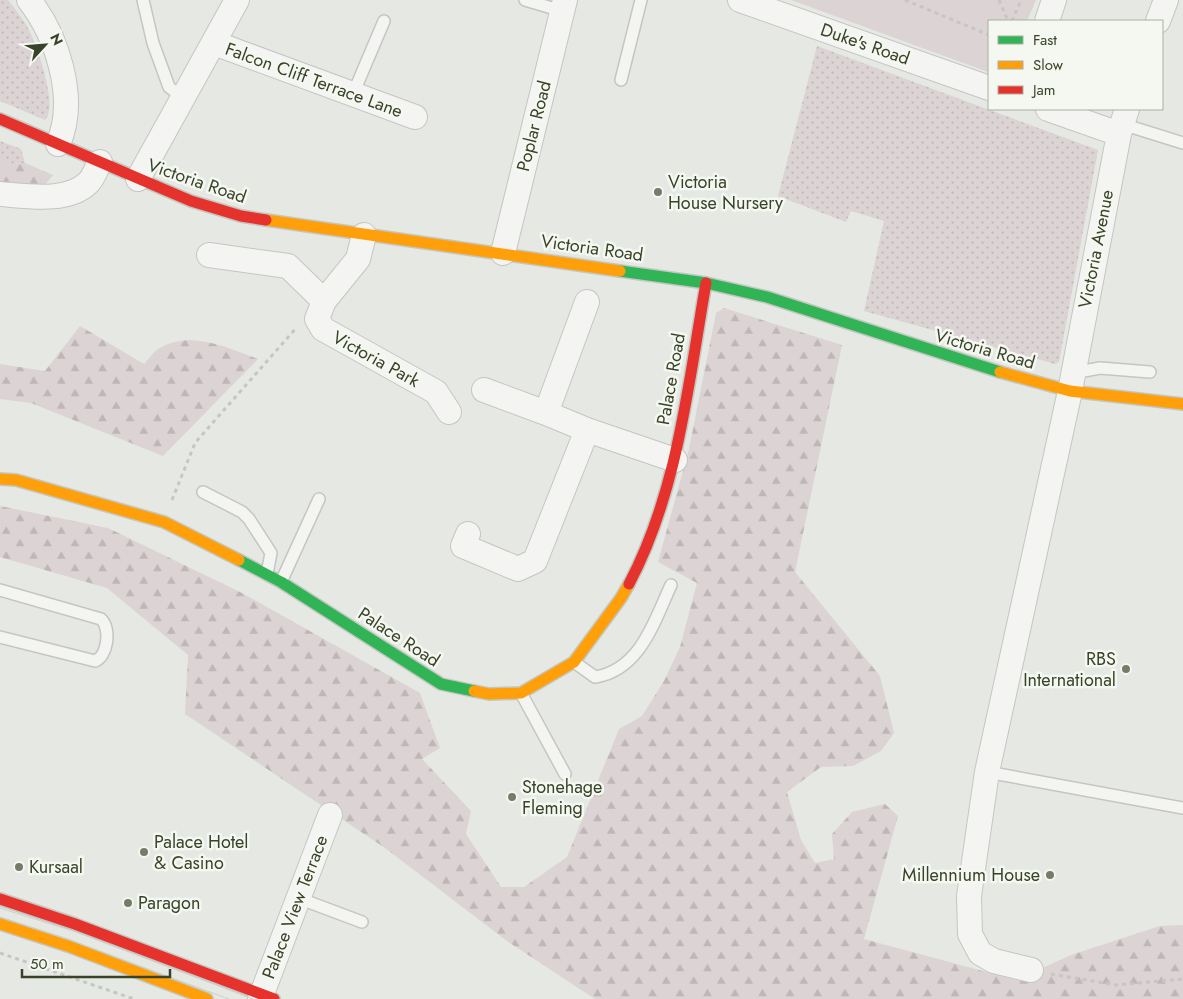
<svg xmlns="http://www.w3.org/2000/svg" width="1183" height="999" viewBox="0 0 1183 999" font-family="Jost,sans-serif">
	<defs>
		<pattern id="grass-dots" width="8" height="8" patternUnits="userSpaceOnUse" patternTransform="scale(1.25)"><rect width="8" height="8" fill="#dcd3d5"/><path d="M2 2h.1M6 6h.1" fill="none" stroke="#beb6b7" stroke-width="1.8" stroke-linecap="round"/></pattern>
		<pattern id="forest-firs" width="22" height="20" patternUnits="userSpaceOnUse" patternTransform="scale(1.25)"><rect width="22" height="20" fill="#dcd3d5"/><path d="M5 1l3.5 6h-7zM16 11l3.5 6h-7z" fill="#beb6b7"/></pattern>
	</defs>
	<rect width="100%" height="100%" fill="#e6e8e3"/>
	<path fill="url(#grass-dots)" d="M 0,0 L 8,0 C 15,8 21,17 27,26 C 36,42 59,106 45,120 L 0,101 Z
		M 817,46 L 1098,150 L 1059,362 L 1055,364 L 864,311 L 884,221 L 851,211 L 846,222 L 778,196 Z
		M 0,141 L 21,149 L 25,163 L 8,164 L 0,161 Z"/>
	<path fill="url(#forest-firs)" d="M 0,161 L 8,164 L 25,163 L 53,175 L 45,185 L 24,189 L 0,185 Z
		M 724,308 L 842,345 L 795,572 L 880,676 L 894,733 L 881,751 L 853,766 L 821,767 L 787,792 L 801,840 L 815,863 L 834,859 L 832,834 L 852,812 L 885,804 L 898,816 L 864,939 L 1016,980 L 1071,955 L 1160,926 L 1183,925 L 1183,999 L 595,999 L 507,941 L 385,848 L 185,714 L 188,655 L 107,588 L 0,557 L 0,506 L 108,528 L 240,592 L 420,693 L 440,748 L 422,759 L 471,811 L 466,834 L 501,887 L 524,887 L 567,857 L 619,729 L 642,716 L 664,681 L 680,647 L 697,583 L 658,562 L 689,449 L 716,313 Z
		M 80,326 L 144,364 C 149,359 154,351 160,348 C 191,330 228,348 258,359 L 163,456 L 31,403 L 0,399 L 0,364 L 45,371 Z"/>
	<path fill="#dcd3d5" d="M 791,0 L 1036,0 L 1027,21 L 989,21 L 988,72 Z"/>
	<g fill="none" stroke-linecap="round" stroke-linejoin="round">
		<g stroke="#c4c6c1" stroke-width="14">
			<path id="lane" d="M 143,0 L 153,43 L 169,87 L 182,97
				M 525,0 L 562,11
				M 621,80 L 641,0
				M 353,94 L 384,21
				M 1122,124 L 1183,143
				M 1073,373 L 1100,368 L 1150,372
				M 203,492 L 242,512 L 249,519 L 271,553 L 267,574
				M 281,582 L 319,499
				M 0,590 L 101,619 C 111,628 108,656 95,661 L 0,637
				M 574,662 L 595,677 C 640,670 654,622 671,585
				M 521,693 L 565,774
				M 987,772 L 1183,808
				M 298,898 L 362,922"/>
		</g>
		<g stroke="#c4c6c1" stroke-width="26">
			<path id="street" d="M 29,0 C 57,36 78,99 58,144
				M 740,0 L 989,88
				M 1047,21 L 1054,0
				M 1158,21 L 1166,0
				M 214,43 L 415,117
				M 1048,109 L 1119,134
				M 138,179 L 237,0
				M 0,194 C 27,196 67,203 88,183 C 94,177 96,169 100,162
				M 364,235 L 358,259 L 324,301 L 317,319 L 323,329 L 436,392 L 449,412
				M 503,253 L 565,0
				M 209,255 L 288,266 L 324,301
				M 484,390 L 546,413
				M 587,430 L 546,413 L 587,302
				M 468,534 L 463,546 L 518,569 L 535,561 L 587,430 L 675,460
				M 1031,970 L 994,961 L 980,953 L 970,934 L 969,896 L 987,772 L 1070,391 L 1119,134 L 1127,109
				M 260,999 L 330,815"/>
		</g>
		<g stroke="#c4c6c1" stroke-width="14">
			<path id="fast" d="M 620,271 L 706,283 L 767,297 L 1000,372
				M 239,560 L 281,582 L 441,684 L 474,691"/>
		</g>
		<g stroke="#c4c6c1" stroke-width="14">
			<path id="slow" d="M 266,220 L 620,271
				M 1000,372 L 1070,391 L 1183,404
				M 0,479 L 16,480 L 164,522 L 239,560
				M 474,691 L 489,694 L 521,693 L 574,662 L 621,598 L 629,584
				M 0,924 L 68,946 L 207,999"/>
		</g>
		<g stroke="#c4c6c1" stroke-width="14">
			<path id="jam" d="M 0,119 L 191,201 L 241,216 L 266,220
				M 629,584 C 678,491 688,385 706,283
				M 0,899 L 75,924 L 274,999"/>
		</g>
		<path stroke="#c5c7c1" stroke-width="3" stroke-dasharray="4 4" stroke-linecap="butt" d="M 905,0 L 989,35
			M 999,0 L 1008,21
			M 1012,21 L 1021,0
			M 172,500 L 195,443 L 297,327
			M 0,953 L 134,999
			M 1051,974 L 1116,985 L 1183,979"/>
		<use href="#lane" stroke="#f4f5f2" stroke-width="11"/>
		<use href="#street" stroke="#f4f5f2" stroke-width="24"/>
		<use href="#fast" stroke="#30b455" stroke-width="11"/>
		<use href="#slow" stroke="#ff9f0a" stroke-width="11"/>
		<use href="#jam" stroke="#e5322d" stroke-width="11"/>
		<path stroke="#ced0cb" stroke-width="1" d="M 0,908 L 73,931 L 253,999
			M 0,917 L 70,940 L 229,999"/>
	</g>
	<g fill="#757d6a" stroke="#f5f7f1" stroke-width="2">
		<circle cx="658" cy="192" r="5"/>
		<circle cx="1126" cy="669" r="5"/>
		<circle cx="512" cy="797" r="5"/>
		<circle cx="144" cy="852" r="5"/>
		<circle cx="19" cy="867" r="5"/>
		<circle cx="1050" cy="875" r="5"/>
		<circle cx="128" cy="903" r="5"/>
	</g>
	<g text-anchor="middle" stroke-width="5" stroke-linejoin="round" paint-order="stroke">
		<g font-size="18" fill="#384329" stroke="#f5f7f1">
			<text transform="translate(865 44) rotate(19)" y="6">Duke's Road</text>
			<text transform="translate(314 80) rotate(20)" y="6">Falcon Cliff Terrace Lane</text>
			<text transform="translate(534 126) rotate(-76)" y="6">Poplar Road</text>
			<text transform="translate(197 181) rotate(19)" y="6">Victoria Road</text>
			<text transform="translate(592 248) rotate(8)" y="6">Victoria Road</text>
			<text transform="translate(1096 249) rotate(-79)" y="6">Victoria Avenue</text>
			<text transform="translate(985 349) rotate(16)" y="6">Victoria Road</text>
			<text transform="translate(376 359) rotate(29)" y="6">Victoria Park</text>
			<text transform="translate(671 379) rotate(-80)" y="6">Palace Road</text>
			<text transform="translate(399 637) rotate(33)" y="6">Palace Road</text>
			<text transform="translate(295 907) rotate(-69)" y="6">Palace View Terrace</text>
		</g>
		<g font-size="18" fill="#384329" stroke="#f5f7f1" text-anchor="start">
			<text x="668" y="188">Victoria<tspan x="668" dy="21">House Nursery</tspan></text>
			<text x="1116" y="665" text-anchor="end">RBS<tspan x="1116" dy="21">International</tspan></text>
			<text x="522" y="793">Stonehage<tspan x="522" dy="21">Fleming</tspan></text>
			<text x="154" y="848">Palace Hotel<tspan x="154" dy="21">&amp; Casino</tspan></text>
			<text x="29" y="873">Kursaal</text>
			<text x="1040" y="881" text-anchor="end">Millennium House</text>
			<text x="138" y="909">Paragon</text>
		</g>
	</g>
	<rect x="988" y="20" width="175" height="90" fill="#f5f7f1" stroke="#a9afa1"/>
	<rect x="998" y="36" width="25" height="8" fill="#30b455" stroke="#a9afa1"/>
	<text x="1033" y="45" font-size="15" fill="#384329">Fast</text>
	<rect x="998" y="61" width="25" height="8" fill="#ff9f0a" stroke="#a9afa1"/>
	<text x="1033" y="70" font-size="15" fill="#384329">Slow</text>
	<rect x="998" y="86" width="25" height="8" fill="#e5322d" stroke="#a9afa1"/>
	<text x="1033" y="95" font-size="15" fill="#384329">Jam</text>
	<g transform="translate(45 45) rotate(64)" stroke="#f5f7f1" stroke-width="4" paint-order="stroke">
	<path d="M0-4L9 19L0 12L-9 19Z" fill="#384329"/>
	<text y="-8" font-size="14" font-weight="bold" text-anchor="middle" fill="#384329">N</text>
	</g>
	<path d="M22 969v8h148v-8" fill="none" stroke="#384329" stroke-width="2.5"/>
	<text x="30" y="969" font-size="15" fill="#384329" stroke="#f5f7f1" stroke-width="4" paint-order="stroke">50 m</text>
</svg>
